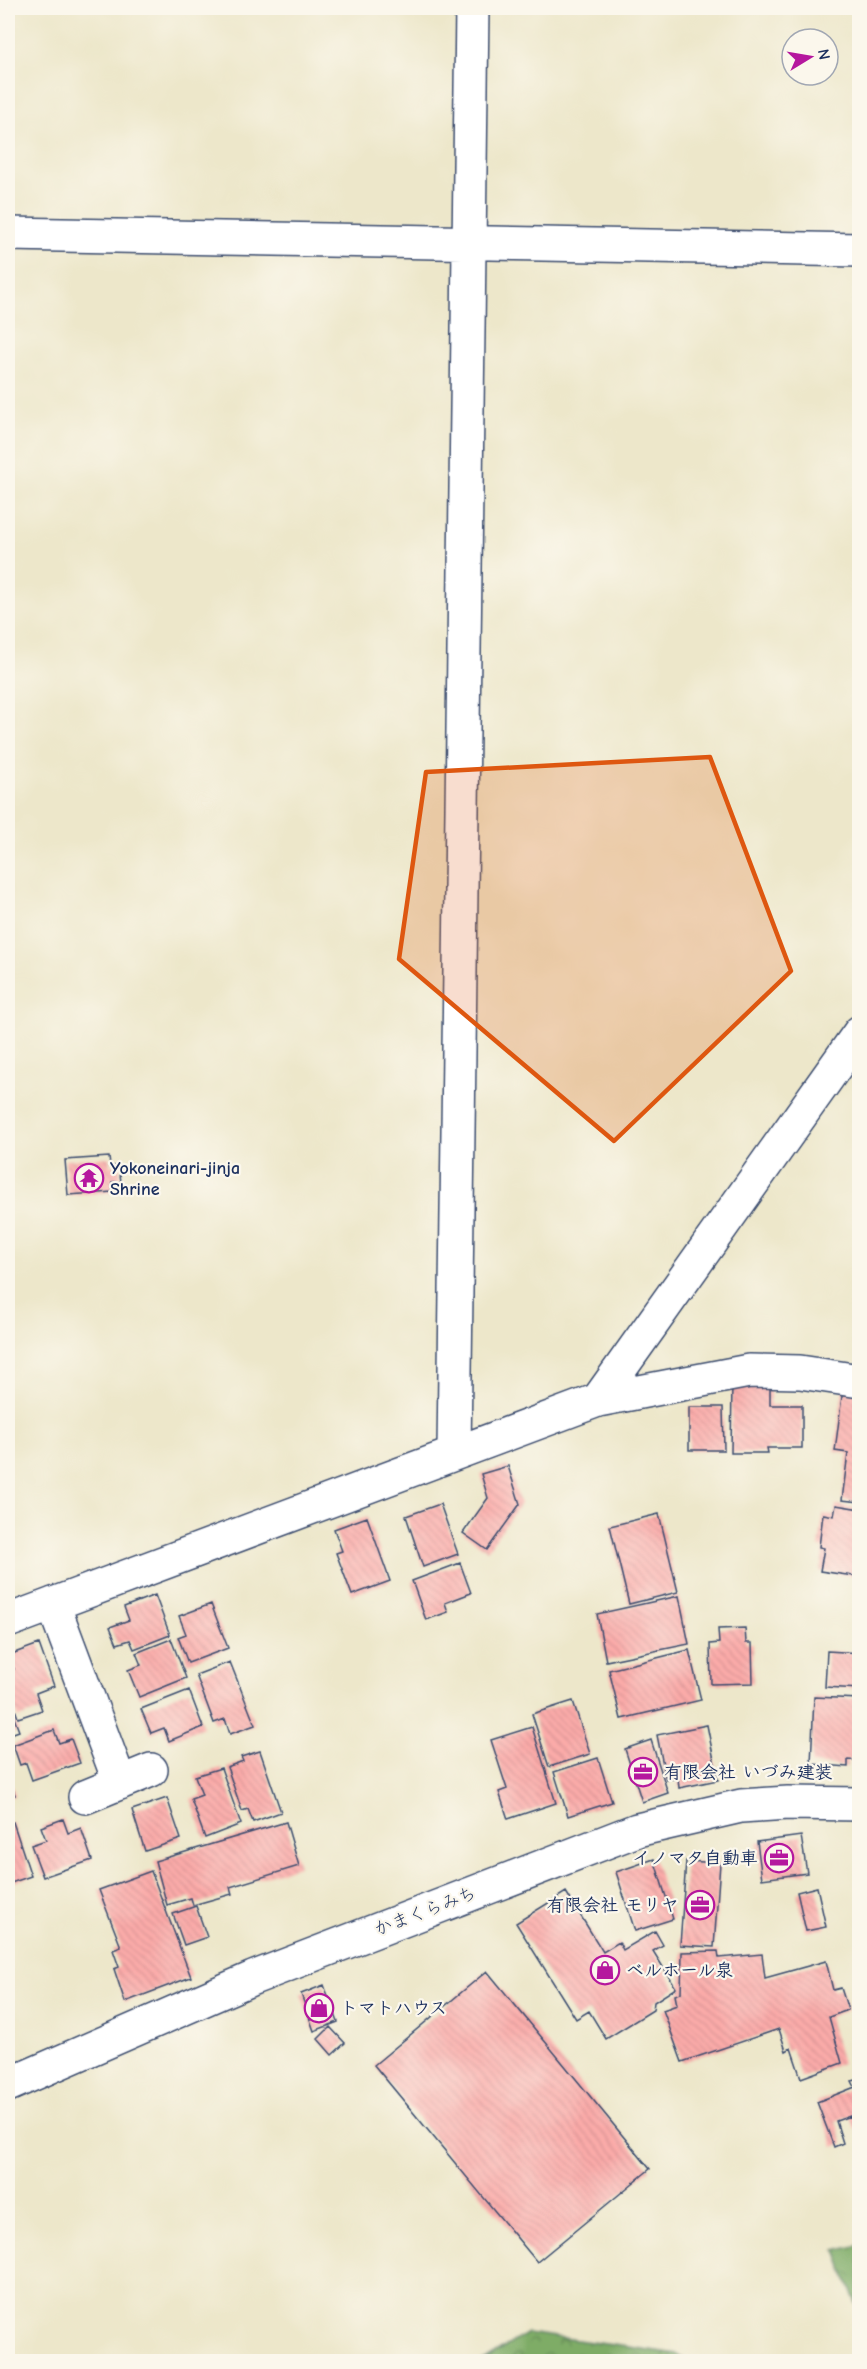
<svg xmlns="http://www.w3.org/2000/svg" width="867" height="2369" viewBox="0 0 867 2369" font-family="'Comic Neue','Klee One',sans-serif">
	<defs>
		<pattern id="forest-crowns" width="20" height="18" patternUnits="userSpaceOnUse" patternTransform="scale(1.5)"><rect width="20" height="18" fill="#7eac66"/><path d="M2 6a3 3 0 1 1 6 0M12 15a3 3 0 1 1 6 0" fill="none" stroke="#668c57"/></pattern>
		<pattern id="building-back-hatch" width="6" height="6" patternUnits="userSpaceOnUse" patternTransform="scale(1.5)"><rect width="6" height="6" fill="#fbaba9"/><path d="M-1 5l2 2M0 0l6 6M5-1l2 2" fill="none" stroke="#d79394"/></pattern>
	</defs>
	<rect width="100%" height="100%" fill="#fbf7ec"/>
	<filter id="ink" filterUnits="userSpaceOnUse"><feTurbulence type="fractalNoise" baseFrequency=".0167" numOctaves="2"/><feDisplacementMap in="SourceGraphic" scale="12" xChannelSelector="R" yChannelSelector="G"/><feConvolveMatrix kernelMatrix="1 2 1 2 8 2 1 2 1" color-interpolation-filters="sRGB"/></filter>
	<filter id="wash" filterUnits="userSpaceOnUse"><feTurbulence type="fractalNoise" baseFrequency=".008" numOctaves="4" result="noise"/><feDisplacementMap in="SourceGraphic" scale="24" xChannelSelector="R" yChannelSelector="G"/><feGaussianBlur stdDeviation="1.35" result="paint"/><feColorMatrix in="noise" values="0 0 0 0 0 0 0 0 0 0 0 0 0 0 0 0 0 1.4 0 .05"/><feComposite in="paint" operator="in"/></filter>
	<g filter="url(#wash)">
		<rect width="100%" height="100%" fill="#ede7ca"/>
		<path fill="url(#forest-crowns)" stroke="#4c6e62" stroke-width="1.5" d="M 859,2245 L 860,2245 L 859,2311 L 836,2251 Z
			M 527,2333 L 678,2354 L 688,2361 L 483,2361 Z"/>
		<g id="blocks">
			<path fill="url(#building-back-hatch)" d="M 109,1157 L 110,1166 L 119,1166 L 121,1182 L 112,1182 L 113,1192 L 68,1195 L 65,1160 Z
				M 770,1382 L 770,1405 L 802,1405 L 802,1448 L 767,1448 L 768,1453 L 731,1453 L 732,1383 Z
				M 843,1388 L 860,1390 L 860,1502 L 842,1500 L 848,1453 L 835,1451 Z
				M 689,1407 L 723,1407 L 724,1450 L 689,1450 Z
				M 508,1466 L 520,1504 L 487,1550 L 463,1533 L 488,1498 L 481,1474 Z
				M 440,1504 L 458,1554 L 423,1567 L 406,1516 Z
				M 836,1505 L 860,1509 L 860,1577 L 820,1571 L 824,1548 L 819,1547 L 823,1514 L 834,1516 Z
				M 659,1514 L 678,1592 L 629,1604 L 610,1526 Z
				M 367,1517 L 390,1581 L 352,1595 L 336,1553 L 342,1551 L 334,1529 Z
				M 460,1563 L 471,1593 L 445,1603 L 448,1612 L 426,1620 L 412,1581 Z
				M 155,1595 L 170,1635 L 134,1649 L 130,1640 L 117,1644 L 110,1627 L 129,1620 L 124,1607 Z
				M 679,1596 L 689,1644 L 606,1661 L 597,1614 Z
				M 211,1604 L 228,1648 L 188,1663 L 178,1637 L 186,1634 L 179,1616 Z
				M 745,1628 L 746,1643 L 752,1643 L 753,1683 L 711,1684 L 710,1644 L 719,1643 L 718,1629 Z
				M 171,1639 L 186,1678 L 139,1697 L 128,1670 L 141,1665 L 136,1653 Z
				M 39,1644 L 54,1686 L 36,1693 L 42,1710 L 18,1718 L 8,1688 L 8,1671 L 14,1669 L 9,1655 Z
				M 689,1650 L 701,1700 L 621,1719 L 609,1670 Z
				M 827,1651 L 860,1653 L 860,1689 L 825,1687 Z
				M 230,1662 L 255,1725 L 230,1734 L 225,1719 L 214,1723 L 196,1675 Z
				M 189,1690 L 203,1727 L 169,1741 L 164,1728 L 151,1733 L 141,1709 Z
				M 814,1697 L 860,1699 L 860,1761 L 848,1760 L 848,1767 L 811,1764 Z
				M 573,1701 L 590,1754 L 549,1767 L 532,1714 Z
				M 8,1702 L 19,1731 L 8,1735 Z
				M 707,1725 L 718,1780 L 679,1788 L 678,1778 L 666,1780 L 657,1735 Z
				M 532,1727 L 556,1803 L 508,1819 L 499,1792 L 507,1789 L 491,1740 Z
				M 54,1730 L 59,1743 L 71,1739 L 80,1763 L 32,1780 L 26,1763 L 20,1765 L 13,1745 Z
				M 651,1740 L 668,1793 L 642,1802 L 625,1749 Z
				M 260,1751 L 281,1812 L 253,1822 L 248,1809 L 242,1811 L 227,1767 L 243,1761 L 241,1757 Z
				M 598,1758 L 612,1802 L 568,1816 L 554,1772 Z
				M 221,1768 L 241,1824 L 205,1838 L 191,1799 L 202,1795 L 195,1776 Z
				M 8,1775 L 15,1795 L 8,1798 Z
				M 167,1798 L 181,1839 L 145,1851 L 132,1810 Z
				M 63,1819 L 68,1833 L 81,1828 L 92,1860 L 43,1877 L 31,1845 L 46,1840 L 41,1827 Z
				M 13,1822 L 31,1876 L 8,1884 L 8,1824 Z
				M 286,1822 L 299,1866 L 230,1887 L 232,1894 L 193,1905 L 191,1898 L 167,1905 L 155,1861 Z
				M 801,1836 L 807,1873 L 762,1879 L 757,1842 Z
				M 654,1859 L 673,1919 L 635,1931 L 616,1872 Z
				M 686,1861 L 720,1863 L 714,1947 L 680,1945 Z
				M 151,1871 L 191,1977 L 125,2002 L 114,1969 L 119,1967 L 113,1950 L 121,1947 L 99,1890 Z
				M 817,1887 L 826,1927 L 806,1931 L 797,1892 Z
				M 566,1892 L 603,1952 L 619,1942 L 623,1950 L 655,1931 L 663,1945 L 653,1951 L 676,1988 L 654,2002 L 653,2010 L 606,2039 L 589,2011 L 576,2019 L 516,1923 Z
				M 196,1906 L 207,1937 L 184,1945 L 173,1914 Z
				M 718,1951 L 719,1958 L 762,1954 L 765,1978 L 826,1961 L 833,1990 L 841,1988 L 848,2010 L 829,2017 L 842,2063 L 801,2078 L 791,2048 L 786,2051 L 779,2029 L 682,2062 L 663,2010 L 677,2005 L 675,1995 L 681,1993 L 682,1952 Z
				M 487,1971 L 650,2169 L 537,2262 L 374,2065 Z
				M 324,1985 L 338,2022 L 314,2031 L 301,1994 Z
				M 330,2027 L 345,2043 L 332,2055 L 318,2039 Z
				M 860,2079 L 860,2126 L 854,2128 L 850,2116 L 836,2121 L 843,2143 L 834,2147 L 817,2102 L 855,2087 L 852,2081 Z"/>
		</g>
	</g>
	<g filter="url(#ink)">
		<use href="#blocks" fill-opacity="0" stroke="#3a4b6e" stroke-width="1.5"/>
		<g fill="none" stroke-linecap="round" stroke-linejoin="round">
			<g stroke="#3a4b6e" stroke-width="36">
				<path id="minor" d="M 8,234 L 860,250
					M 598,1400 L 749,1371 L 800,1372 L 860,1381
					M 454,1452 L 472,8
					M 53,1604 L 120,1783
					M 8,1621 L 598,1400 L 860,1032
					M 85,1797 L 151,1770"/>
			</g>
			<g stroke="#3a4b6e" stroke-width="36">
				<path id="secondary" d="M 8,2085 L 253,1978 L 637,1830 L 741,1806 L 788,1803 L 860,1804"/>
			</g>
			<use href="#minor" stroke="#fff" stroke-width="33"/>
			<use href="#secondary" stroke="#fff" stroke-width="33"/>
		</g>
	</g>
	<path fill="#de5710" fill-opacity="0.2" stroke="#de5710" stroke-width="4.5" stroke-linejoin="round" d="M 710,757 L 791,971 L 614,1141 L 399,959 L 426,772 Z"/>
	<defs>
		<g id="temple-ring" transform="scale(1.5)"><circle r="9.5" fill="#fbf7ec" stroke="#b5179e" stroke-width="1.5"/><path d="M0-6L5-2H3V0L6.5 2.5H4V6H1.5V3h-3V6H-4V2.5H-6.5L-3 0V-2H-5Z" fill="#b5179e"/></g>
		<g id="office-ring" transform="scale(1.5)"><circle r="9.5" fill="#fbf7ec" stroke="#b5179e" stroke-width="1.5"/><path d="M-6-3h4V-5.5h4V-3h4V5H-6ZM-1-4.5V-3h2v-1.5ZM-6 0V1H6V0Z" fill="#b5179e"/></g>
		<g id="shop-ring" transform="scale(1.5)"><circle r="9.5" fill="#fbf7ec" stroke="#b5179e" stroke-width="1.5"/><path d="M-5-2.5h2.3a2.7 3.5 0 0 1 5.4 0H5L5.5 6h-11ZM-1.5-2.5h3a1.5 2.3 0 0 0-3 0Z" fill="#b5179e"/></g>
	</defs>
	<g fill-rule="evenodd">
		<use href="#temple-ring" x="89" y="1178"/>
		<use href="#office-ring" x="643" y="1772"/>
		<use href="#office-ring" x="779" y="1858"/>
		<use href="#office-ring" x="700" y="1905"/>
		<use href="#shop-ring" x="605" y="1970"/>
		<use href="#shop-ring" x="319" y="2008"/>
	</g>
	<g text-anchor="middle" stroke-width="4.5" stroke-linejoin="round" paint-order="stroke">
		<g font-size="18" font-weight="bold" fill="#1b2f5e" stroke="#fbf7ec" text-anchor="start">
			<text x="110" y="1174">Yokoneinari-jinja<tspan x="110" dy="21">Shrine</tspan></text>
			<text x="664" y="1778">有限会社 いづみ建装</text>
			<text x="758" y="1864" text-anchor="end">イノマタ自動車</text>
			<text x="679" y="1911" text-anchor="end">有限会社 モリヤ</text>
			<text x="626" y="1976">ベルホール泉</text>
			<text x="340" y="2014">トマトハウス</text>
		</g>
		<g font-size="18" fill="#1b2f5e" stroke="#fbf7ec">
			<text transform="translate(425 1911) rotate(-21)" y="6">かまくらみち</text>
		</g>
	</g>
	<rect width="867" height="2369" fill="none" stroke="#fbf7ec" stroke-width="30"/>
	<g transform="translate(810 57) rotate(79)"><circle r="28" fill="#fbf7ec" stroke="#a1a7b3" stroke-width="1.5"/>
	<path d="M0-4.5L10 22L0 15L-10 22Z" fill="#b5179e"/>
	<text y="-9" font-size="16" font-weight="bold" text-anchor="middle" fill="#1b2f5e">N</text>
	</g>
</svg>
